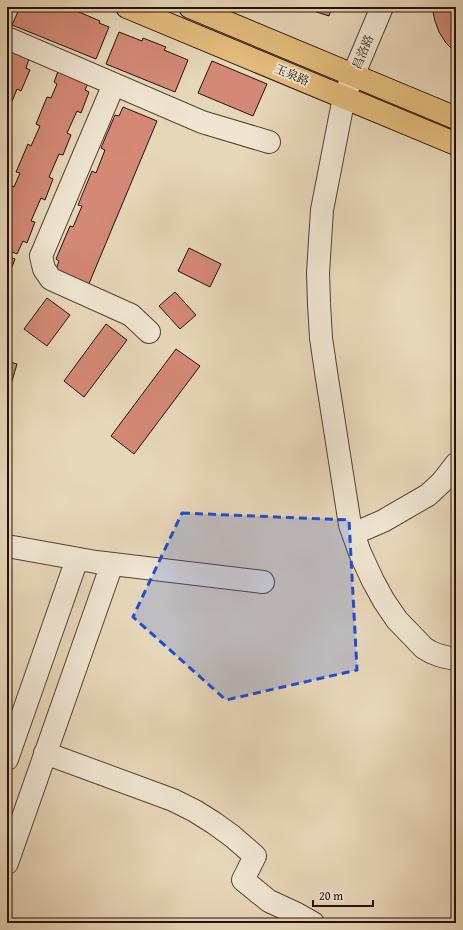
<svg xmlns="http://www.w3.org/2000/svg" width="463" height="930" viewBox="0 0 463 930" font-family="'Gentium Book Plus','Noto Serif SC',serif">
	<rect width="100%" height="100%" fill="#e7d7b9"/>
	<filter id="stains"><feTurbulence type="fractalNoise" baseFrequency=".005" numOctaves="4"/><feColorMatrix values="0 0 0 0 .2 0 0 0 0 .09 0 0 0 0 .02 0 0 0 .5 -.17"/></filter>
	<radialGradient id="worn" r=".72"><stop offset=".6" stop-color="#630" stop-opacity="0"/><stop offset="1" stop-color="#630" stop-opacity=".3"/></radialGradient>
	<path fill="#d38976" stroke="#251106" d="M 20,7 L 59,7 L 71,12 L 72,9 L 100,21 L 99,23 L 109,27 L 96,59 L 12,25 Z
		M 301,7 L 332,7 L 329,16 Z
		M 432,7 L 456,7 L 456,53 L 446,43 L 439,32 L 435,21 Z
		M 119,32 L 142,41 L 143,38 L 166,47 L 164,50 L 188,60 L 175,92 L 106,64 Z
		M 7,50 L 29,59 L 26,68 L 30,70 L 21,91 L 17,89 L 8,111 L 11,112 L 7,123 Z
		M 212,61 L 267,84 L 253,116 L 198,93 Z
		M 59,69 L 89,81 L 85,90 L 89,92 L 81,113 L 77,111 L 67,133 L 71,135 L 63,155 L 59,154 L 49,177 L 53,179 L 45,200 L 41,198 L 31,221 L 35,222 L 27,243 L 23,241 L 17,254 L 7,250 L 7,194 L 10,185 L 14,187 L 20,173 L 16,172 L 28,144 L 31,146 L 40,126 L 36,124 L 47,97 L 51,98 L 57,84 L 54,82 Z
		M 123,107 L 157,121 L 88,286 L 55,272 L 59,261 L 56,259 L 70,226 L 73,227 L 82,206 L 78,205 L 92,171 L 96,173 L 105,150 L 101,148 L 115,115 L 119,116 Z
		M 189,248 L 221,264 L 210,287 L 178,271 Z
		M 7,256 L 15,259 L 7,280 Z
		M 175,292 L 196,315 L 180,329 L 159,306 Z
		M 47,298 L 70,315 L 47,346 L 24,329 Z
		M 106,324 L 127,340 L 84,397 L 64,381 Z
		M 176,349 L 200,366 L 134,454 L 111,436 Z
		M 7,361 L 17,364 L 12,381 L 7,380 Z
		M 7,380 L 12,381 L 7,402 Z"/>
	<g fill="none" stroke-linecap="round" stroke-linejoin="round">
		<g stroke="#564233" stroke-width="24">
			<path id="minor" d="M 382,7 L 344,97 L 322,210 L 320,241 L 318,273 L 319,304 L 321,338 L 326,372 L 350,525 L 360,553 L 373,581 L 384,601 L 397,620 L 424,648 C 434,655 444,657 456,659
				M 7,38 L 202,122 L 269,142
				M 114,84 L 41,256 L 44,269 L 51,279 L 131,315 L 149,332
				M 353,534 L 383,521 L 428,495 L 442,482 L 456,464
				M 7,546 L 96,562 L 263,582
				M 45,753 L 173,800 L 195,811 L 214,823 L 232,836 L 255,856 L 243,880 L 269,901 L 297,914 L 313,923
				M 7,759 L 77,559
				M 7,863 L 112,564"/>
		</g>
		<g stroke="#251106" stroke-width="24">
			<path id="major" d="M 127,7 L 456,144
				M 190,7 L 456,118"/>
		</g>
		<use href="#minor" stroke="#efe5d2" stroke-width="22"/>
		<use href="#major" stroke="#e4bc7c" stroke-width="22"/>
	</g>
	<path fill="#1d4ed8" fill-opacity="0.2" stroke="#1d4ed8" stroke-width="3" stroke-dasharray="8 5" stroke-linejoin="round" d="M 182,513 L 349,520 L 357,670 L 226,700 L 133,617 Z"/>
	<g text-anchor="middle" stroke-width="4" stroke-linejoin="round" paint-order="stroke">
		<g font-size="12" fill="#251106" stroke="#efe5d2">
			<text transform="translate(363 52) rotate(-67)" y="4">昌洛路</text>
			<text transform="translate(292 75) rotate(23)" y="4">玉泉路</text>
		</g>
	</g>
	<rect width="463" height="930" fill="none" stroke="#e7d7b9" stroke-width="24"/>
	<rect x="8" y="8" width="447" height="914" fill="none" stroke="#251106" stroke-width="2"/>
	<rect x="12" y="12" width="439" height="906" fill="none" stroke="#251106"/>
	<path d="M313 900v6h60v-6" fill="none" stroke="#251106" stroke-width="2"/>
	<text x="319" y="900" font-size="12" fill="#251106" stroke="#efe5d2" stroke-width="3" paint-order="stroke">20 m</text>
	<rect width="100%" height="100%" filter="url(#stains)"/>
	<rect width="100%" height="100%" fill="url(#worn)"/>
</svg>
